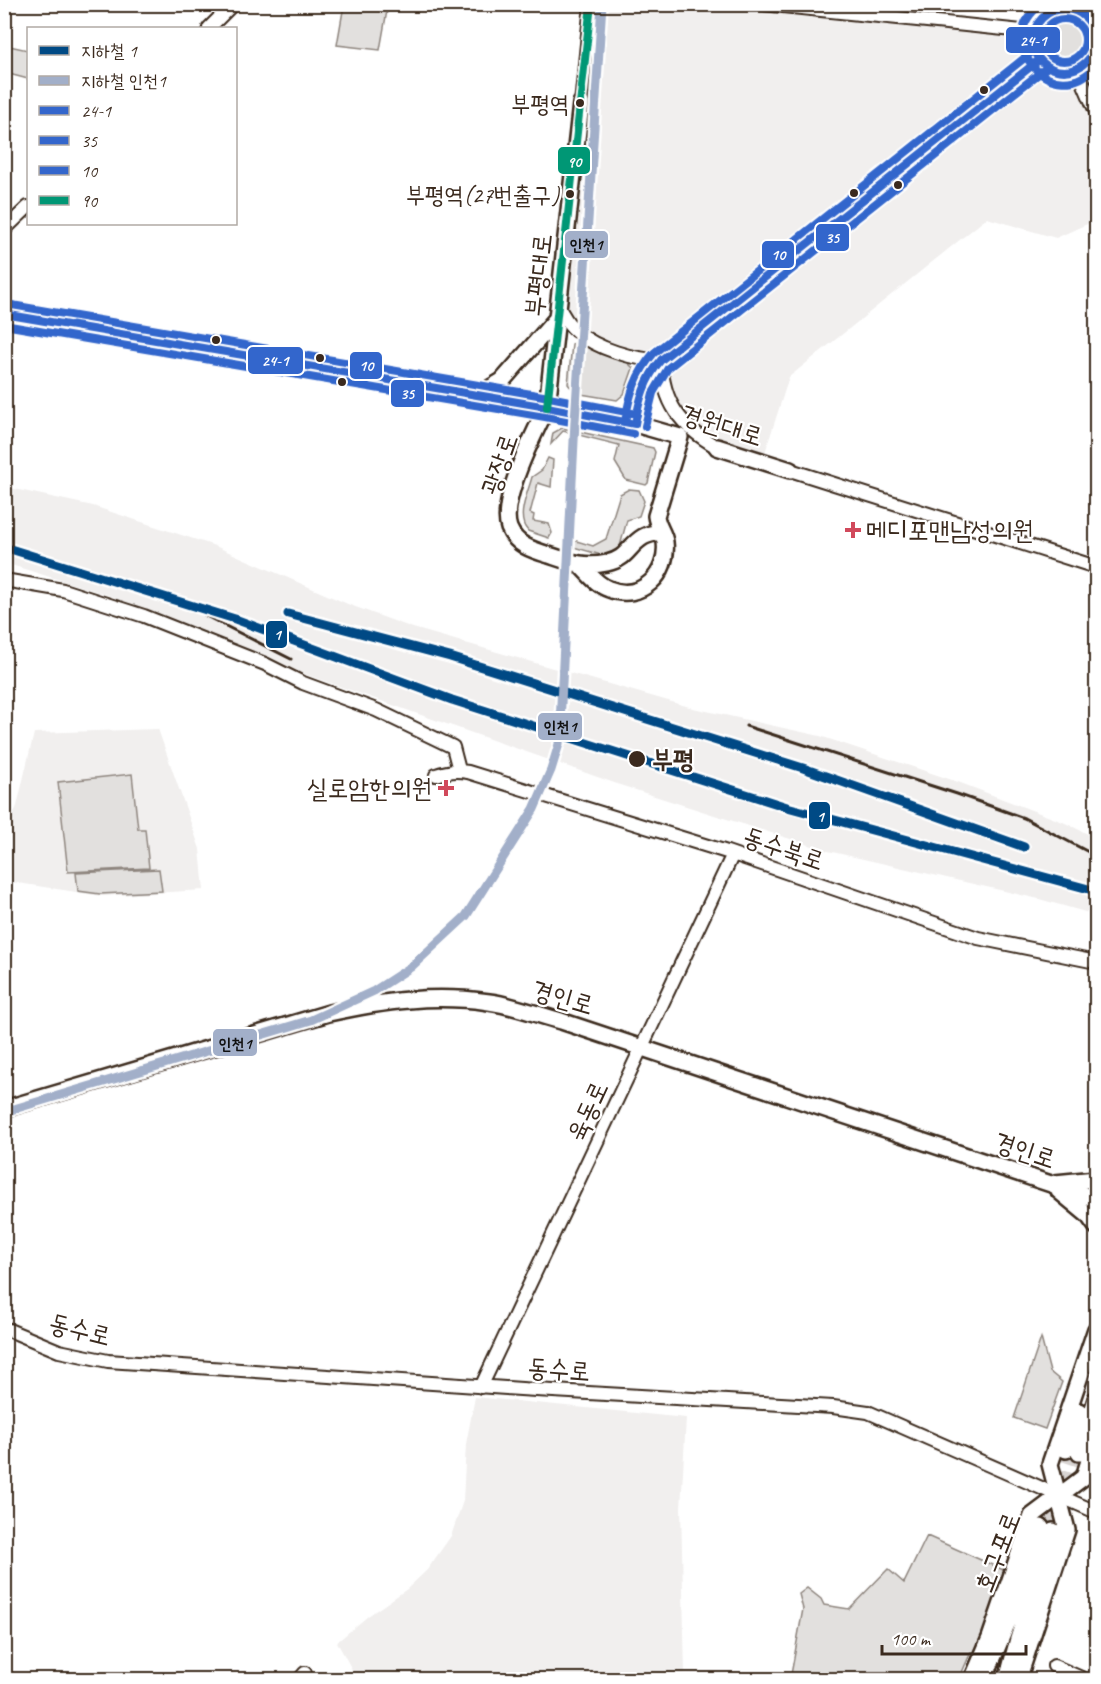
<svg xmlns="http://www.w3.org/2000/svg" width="1101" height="1684" viewBox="0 0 1101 1684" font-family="Caveat,'Poor Story',sans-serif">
	<rect width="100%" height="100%" fill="#fff"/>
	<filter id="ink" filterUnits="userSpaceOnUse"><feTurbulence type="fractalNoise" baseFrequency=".0167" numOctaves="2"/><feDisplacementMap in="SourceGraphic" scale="12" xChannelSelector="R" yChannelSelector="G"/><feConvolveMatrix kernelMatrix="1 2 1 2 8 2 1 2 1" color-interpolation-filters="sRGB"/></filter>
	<g filter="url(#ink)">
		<path fill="#f1efee" d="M 591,5 L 759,5 L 1033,32 L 1032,45 L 1039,60 L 1051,68 L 1063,71 L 1077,68 L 1087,61 L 1094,50 L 1095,37 L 1088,19 L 1096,12 L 1096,220 L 1056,238 L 987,218 L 789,377 L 762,462 L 685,426 L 661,360 L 582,336 L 559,308 Z
			M 5,487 L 93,506 L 215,546 L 350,605 L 413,628 L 693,708 L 820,736 L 958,782 L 1063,822 L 1096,838 L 1096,915 L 1039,899 L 828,851 L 623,786 L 276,664 L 108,595 L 5,563 Z
			M 158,729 L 200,849 L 204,890 L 102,896 L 5,881 L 4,835 L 17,806 L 34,733 Z
			M 475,1397 L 686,1418 L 681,1508 L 685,1673 L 706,1672 L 708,1679 L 357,1679 L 337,1642 L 368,1616 L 407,1589 L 427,1570 L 451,1536 L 463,1501 L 466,1444 Z"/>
		<path fill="#e2e0de" stroke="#8e857e" stroke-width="1.5" d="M 344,5 L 388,5 L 380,50 L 337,45 Z
			M1047 39a17 17 0 1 1 34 0a17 17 0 1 1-34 0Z
			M 5,45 L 28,50 L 28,79 L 5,73 Z
			M 578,341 L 628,363 L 633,368 L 624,394 L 617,400 L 575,393 L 568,384 L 572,344 Z
			M 562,428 L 653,448 L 655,452 L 648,483 L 646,485 L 626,480 L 615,462 L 619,445 L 563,431 L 551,444 L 553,433 Z
			M 548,458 L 553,460 L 551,487 L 538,483 L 530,513 L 534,515 L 533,521 L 549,524 L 552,533 L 549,538 L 528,531 C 515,518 528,493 532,477 L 542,470 Z
			M 629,489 L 639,490 L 644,501 L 639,516 L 627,520 L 619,550 L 608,557 L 570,546 L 570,539 L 593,546 L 606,539 L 620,494 Z
			M 132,774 L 138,829 L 145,829 L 149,868 L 68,872 L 58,782 Z
			M 159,869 L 162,891 L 100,894 L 78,891 L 76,873 Z
			M 1041,1338 L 1050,1372 L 1062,1382 L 1045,1429 L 1014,1418 Z
			M 927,1536 L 1010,1573 L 979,1655 L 971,1652 L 959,1679 L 790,1680 L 803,1609 L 799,1594 L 807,1588 L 821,1599 L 824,1605 L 849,1609 L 888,1569 L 904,1583 Z"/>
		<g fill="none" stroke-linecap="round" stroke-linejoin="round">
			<path stroke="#d8d4d2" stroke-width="15" stroke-dasharray="15 8" stroke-linecap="butt" d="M 1041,1527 L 1066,1450
				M 1053,1531 L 1079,1453"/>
			<g stroke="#3b2a1e" stroke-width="16">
				<path id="minor" d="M 763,4 L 1033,32
					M1033 40a31 31 0 1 1 62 0a31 31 0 1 1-62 0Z
					M 209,28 L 233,4
					M 1077,68 L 1096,112
					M 581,103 L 591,4
					M 4,230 L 28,207
					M 559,308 C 564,316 568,325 576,331 C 597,349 634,360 661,360
					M 661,360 L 1039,60
					M 661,360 C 663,403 680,426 717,447
					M 790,470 L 1096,567
					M 4,580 L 63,590 L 144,616 L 265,664 L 303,683 L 376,710 L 453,747 L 459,770
					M 436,775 C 448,771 456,770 468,772 L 727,852 L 978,938 L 1096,962
					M 4,1328 L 59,1351 L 108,1361 L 536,1390 L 833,1407 L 868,1412 L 1096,1512
					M 481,1387 L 733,854
					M 1054,1666 L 1086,1680
					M 299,1680 L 305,1673"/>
			</g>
			<g stroke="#3b2a1e" stroke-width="20">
				<path id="major" d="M 581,103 L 547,407 C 535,432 499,501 509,528 C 516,545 532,550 549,555 C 570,562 584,568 607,563 C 627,559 628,546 643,537 C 648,534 654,533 660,532
					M 4,314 L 547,407 L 635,424 L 680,437 L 656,516 C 657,526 664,533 665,542 C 669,574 641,602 609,589 C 597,585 589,574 580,565
					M 473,394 L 487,390 L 502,381 L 558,317
					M 635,424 C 639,399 644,379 661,360
					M 717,447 L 790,470
					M 4,1109 L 329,1013 C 384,1001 433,994 489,1002 C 513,1005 538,1015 561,1021 L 1096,1199
					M 1055,1183 L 1096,1179
					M 1059,1191 L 1088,1215 L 1096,1226
					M 1066,1450 L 1079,1411
					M 1079,1453 L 1096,1399
					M 972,1680 L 990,1638 L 1032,1516 L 1084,1477 L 1096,1438
					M 984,1680 L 1016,1602 L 1041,1527
					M 1007,1680 L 1018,1639 L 1053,1531
					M 1018,1680 L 1067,1530 L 1050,1464 L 1096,1329"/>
			</g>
			<use href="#minor" stroke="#fff" stroke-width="12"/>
			<use href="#major" stroke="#fff" stroke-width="15"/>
			<path stroke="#3b2a1e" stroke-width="3" d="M 136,587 L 192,609 L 291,659
				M 746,726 L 957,794 L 1024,818 L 1096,856"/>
			<g stroke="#fff" stroke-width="12">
				<path id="bus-1" d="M1033 40a31 31 0 1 1 62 0a31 31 0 1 1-62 0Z
					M 4,314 L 547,407 L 635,424
					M 635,424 C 639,400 645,379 661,360 L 1039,60"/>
			</g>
			<g stroke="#fff" stroke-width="12">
				<path id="bus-2" d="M 1042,4 C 989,41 1054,114 1096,66
					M 4,325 L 545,417 L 633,434
					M 645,426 L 653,393 L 668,368 L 1046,68"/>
			</g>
			<g stroke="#fff" stroke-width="12">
				<path id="bus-3" d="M1043 40a21 21 0 1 1 42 0a21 21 0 1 1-42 0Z
					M 6,304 L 549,397 L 637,414
					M 625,422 C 629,396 636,373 654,353 L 1032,52"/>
			</g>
			<g stroke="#fff" stroke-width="12">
				<path id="bus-4" d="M 547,407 L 591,4"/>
			</g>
			<use href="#bus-1" stroke="#36c" stroke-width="8"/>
			<use href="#bus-2" stroke="#36c" stroke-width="8"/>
			<use href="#bus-3" stroke="#36c" stroke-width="8"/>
			<use href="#bus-4" stroke="#009775" stroke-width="8"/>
			<g stroke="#fff" stroke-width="14">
				<path id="metro-1" d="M 4,547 L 235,619 L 452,700 L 787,807 L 1096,891
					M 288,614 L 450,657 L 803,768 L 1024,847"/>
			</g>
			<g stroke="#fff" stroke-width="14">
				<path id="metro-2" d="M 4,1112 L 311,1020 L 374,991 L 411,967 L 466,916 L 534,809 L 551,770 L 559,744 L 575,421 L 602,4"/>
			</g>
			<use href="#metro-1" stroke="#004a85" stroke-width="9"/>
			<use href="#metro-2" stroke="#a2afc9" stroke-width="9"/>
		</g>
	</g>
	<g fill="#3b2a1e" stroke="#fff" stroke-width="2">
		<circle cx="984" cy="90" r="5"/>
		<circle cx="580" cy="103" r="5"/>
		<circle cx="898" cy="185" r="5"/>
		<circle cx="854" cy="193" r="5"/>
		<circle cx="570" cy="194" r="5"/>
		<circle cx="216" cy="340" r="5"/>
		<circle cx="320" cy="358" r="5"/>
		<circle cx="342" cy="382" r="5"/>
		<circle cx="637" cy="759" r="9"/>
	</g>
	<g fill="#d1495b" stroke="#fff" stroke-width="2">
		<path d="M850 521h6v6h6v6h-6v6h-6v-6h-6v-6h6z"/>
		<path d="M443 779h6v6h6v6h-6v6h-6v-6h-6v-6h6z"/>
	</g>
	<g text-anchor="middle" stroke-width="4.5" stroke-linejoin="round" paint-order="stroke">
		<g font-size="24" fill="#3b2a1e" stroke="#fff" text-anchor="end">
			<text x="569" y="112">부평역</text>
			<text x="559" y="203">부평역(27번출구)</text>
		</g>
		<g font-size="26" fill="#3b2a1e" stroke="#fff">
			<text transform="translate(538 275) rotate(-84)" y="9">부평대로</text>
			<text transform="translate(722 425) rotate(17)" y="9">경원대로</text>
			<text transform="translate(499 464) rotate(-71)" y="9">광장로</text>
			<text transform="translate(784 848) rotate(19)" y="9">동수북로</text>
			<text transform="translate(563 997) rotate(16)" y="9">경인로</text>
			<text transform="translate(587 1111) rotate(-65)" y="9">육동로</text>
			<text transform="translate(1025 1150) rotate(18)" y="9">경인로</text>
			<text transform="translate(80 1329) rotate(14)" y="9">동수로</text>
			<text transform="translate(559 1369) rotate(4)" y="9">동수로</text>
			<text transform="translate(997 1552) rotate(-69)" y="9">호구포로</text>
		</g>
		<g font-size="26" fill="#3b2a1e" stroke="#fff" text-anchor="start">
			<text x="866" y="539">메디포맨남성의원</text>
			<text x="432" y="797" text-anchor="end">실로암한의원</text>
		</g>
		<g font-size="26" font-weight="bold" fill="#3b2a1e" stroke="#fff" text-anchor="start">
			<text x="652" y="768">부평</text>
		</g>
	</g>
	<g stroke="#fff" stroke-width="2">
		<rect x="1005" y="26" width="56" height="28" rx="6" fill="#36c"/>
		<rect x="557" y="146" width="34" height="29" rx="6" fill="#009775"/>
		<rect x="815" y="223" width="35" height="29" rx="6" fill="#36c"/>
		<rect x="564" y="230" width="45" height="29" rx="6" fill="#a2afc9"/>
		<rect x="761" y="240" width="34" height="29" rx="6" fill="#36c"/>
		<rect x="247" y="346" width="57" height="29" rx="6" fill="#36c"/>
		<rect x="349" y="351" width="34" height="29" rx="6" fill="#36c"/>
		<rect x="390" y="379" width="35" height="29" rx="6" fill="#36c"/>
		<rect x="265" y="620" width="23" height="29" rx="6" fill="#004a85"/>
		<rect x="537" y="712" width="46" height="29" rx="6" fill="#a2afc9"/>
		<rect x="808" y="801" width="23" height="29" rx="6" fill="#004a85"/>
		<rect x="212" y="1028" width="46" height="29" rx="6" fill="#a2afc9"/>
	</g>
	<g font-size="16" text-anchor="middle" font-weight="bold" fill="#fff">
		<text x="1033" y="46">24-1</text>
		<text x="574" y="167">90</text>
		<text x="832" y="243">35</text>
		<text x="778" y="260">10</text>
		<text x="275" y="366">24-1</text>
		<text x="366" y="371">10</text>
		<text x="407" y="399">35</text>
		<text x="277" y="640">1</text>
		<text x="820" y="822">1</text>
	</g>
	<g font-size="16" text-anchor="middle" font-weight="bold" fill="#111">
		<text x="586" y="250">인천1</text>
		<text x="560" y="732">인천1</text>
		<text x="235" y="1049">인천1</text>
	</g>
	<rect width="1101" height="1684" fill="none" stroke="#fff" stroke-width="24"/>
	<rect x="12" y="12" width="1077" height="1660" fill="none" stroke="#3b2a1e" stroke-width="2" filter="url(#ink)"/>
	<rect x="27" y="27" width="210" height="198" fill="#ffffff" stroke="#b1aaa5" stroke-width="1.5"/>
	<rect x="39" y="46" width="30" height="9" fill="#004a85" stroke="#b1aaa5" stroke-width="1.5"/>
	<text x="81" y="57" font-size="18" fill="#3b2a1e">지하철 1</text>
	<rect x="39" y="76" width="30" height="9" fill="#a2afc9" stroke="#b1aaa5" stroke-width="1.5"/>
	<text x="81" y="87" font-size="18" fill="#3b2a1e">지하철 인천1</text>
	<rect x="39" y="106" width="30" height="9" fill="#3366cc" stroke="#b1aaa5" stroke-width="1.5"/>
	<text x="81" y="117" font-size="18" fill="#3b2a1e">24-1</text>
	<rect x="39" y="136" width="30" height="9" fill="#3366cc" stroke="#b1aaa5" stroke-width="1.5"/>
	<text x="81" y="147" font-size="18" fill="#3b2a1e">35</text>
	<rect x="39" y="166" width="30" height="9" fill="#3366cc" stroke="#b1aaa5" stroke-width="1.5"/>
	<text x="81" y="177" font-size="18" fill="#3b2a1e">10</text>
	<rect x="39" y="196" width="30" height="9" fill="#009775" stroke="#b1aaa5" stroke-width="1.5"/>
	<text x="81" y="207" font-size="18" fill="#3b2a1e">90</text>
	<path d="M882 1645v9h144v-9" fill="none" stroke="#3b2a1e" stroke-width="3"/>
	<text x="891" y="1645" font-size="18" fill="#3b2a1e" stroke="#ffffff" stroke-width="4.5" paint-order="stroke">100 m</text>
</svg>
